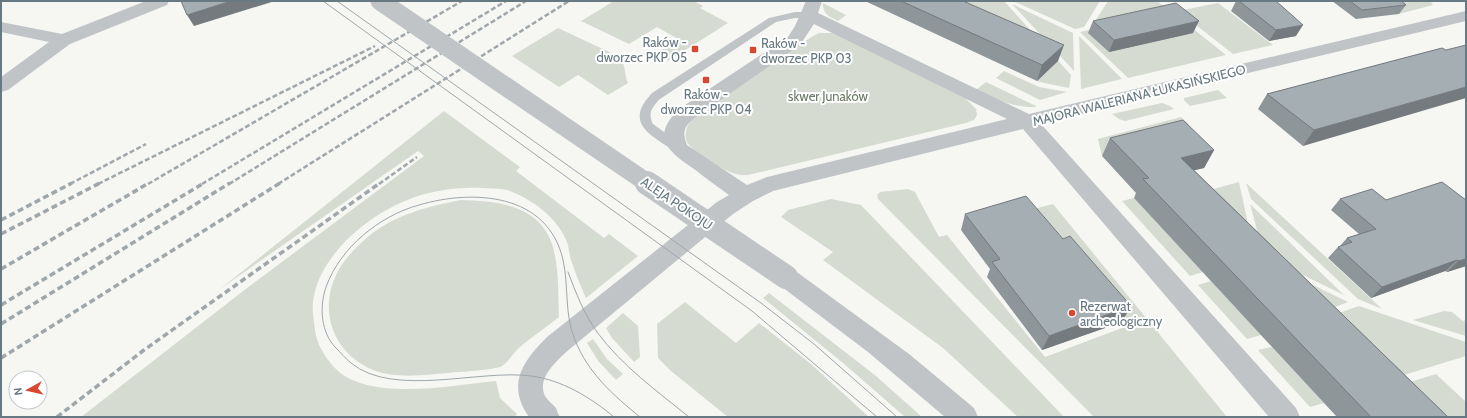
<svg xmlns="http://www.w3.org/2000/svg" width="1467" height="418" viewBox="0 0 1467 418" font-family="Cabin,sans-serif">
	<rect width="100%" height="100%" fill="#f6f6f3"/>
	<path fill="#d6dbd2" d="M 614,1 L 694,1 L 703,6 L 700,8 L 728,23 L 668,61 L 654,55 L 678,39 L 657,27 L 629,44 L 581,21 Z
		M 925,1 L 1004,1 L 1071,75 L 1069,88 L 1044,83 L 1037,81 L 1058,61 Z
		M 1013,1 L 1100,1 L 1084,27 L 1075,29 Z
		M 1108,1 L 1157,1 L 1166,8 L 1092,26 Z
		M 1382,1 L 1430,1 L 1433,5 L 1399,14 Z
		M 823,3 L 846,15 L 838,21 C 830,17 822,14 823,3 Z
		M 1218,3 L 1273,45 L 1233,54 L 1178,11 Z
		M 1012,4 L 1073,33 L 1074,71 Z
		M 1171,11 L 1226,55 L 1128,78 L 1080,32 Z
		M 558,28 L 620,57 C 626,66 624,74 628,83 L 608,95 L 578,75 L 559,87 L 512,56 Z
		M 819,33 L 833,33 L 840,36 L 965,98 L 976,109 L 977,115 L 974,120 L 966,123 L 748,175 C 742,175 736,175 730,172 C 720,168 692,151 687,142 C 683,133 688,123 694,116 L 813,36 Z
		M 1079,36 L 1122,79 L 1081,89 Z
		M 1004,71 L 1039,87 L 1067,92 L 1040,100 L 996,78 Z
		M 986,82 L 1036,106 L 1036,107 C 1013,108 996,99 976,90 Z
		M 1218,90 L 1227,98 L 1190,106 L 1184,100 L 1184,98 Z
		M 1162,103 L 1170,106 L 1174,109 L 1125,121 L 1119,119 L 1112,114 Z
		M 444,111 L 520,167 L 516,171 L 604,238 L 609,234 L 638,256 L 586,298 C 581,287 576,275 572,263 C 570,258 569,251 568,245 C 563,230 553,218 540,208 C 531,201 518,194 507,190 C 499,188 490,189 482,188 C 456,187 428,191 405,201 C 366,217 318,257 313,302 C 312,311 314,321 315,330 C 317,348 333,371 350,379 C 390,398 454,385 496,381 L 500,398 L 517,414 L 515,417 L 81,417 L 247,288 L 424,156 L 418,151 L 220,289 Z
		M 1181,117 L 1189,124 L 1170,129 L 1178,137 L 1102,156 L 1098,139 Z
		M 1239,182 L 1253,247 L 1206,191 Z
		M 1246,183 L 1382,309 L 1358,299 L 1251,199 Z
		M 908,189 L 915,192 L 939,237 L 947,235 L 1045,357 L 1130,325 L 1062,246 L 1026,211 L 1053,204 L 1227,417 L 1094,417 L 878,199 L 877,195 L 880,192 Z
		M 1134,198 L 1203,272 L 1190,276 L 1122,201 Z
		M 831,199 L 861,205 L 1064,417 L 1018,417 L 943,348 L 823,260 L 833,252 L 781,217 L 788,210 Z
		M 461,200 C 503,201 547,207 555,256 C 559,276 558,297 559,317 C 547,327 533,336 521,346 C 514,352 509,361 502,366 C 496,370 457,372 448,373 C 424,375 397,379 373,370 C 333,353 318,311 337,273 C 344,259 357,246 369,236 C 394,215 429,206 461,200 Z
		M 1250,204 L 1344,295 L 1264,256 Z
		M 1278,268 L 1348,302 L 1323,312 Z
		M 1211,281 L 1261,335 L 1247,339 L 1198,285 Z
		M 769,293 L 876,376 L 922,417 L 905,417 L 843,363 L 763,298 Z
		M 685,302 L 736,343 L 759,323 L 811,364 L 869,417 L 728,417 L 671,371 L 658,358 L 657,324 Z
		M 1359,306 L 1466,342 L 1466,356 L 1391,379 L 1327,317 Z
		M 1444,311 L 1452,312 L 1463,321 L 1466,320 L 1466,336 L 1413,320 Z
		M 623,313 L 638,326 L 640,357 L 634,362 L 612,338 L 606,328 Z
		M 593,339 L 607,359 L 623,374 L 616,380 L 599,362 L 587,343 Z
		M 1272,347 L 1324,403 L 1310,407 L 1258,350 Z
		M 1436,374 L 1466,402 L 1466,417 L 1429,417 L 1397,386 Z"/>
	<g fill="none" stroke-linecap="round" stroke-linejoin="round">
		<path fill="#c0c4c7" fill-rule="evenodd" d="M 795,12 L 809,12 L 814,15 L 809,18 L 795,18 L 776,22 L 660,99 C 653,106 647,113 653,124 L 682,145 L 684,148 L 682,151 L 678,152 L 674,151 C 649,134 624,123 652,93 L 769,18 Z"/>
		<path fill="#c0c4c7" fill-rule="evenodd" d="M 146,1 L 169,1 L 167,5 L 70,44 L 8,90 L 1,92 L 1,77 L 49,42 L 1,32 L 1,22 L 62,34 Z
			M 806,1 L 822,1 L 818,13 L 1029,114 L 1466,11 L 1466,21 L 1223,79 L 1041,124 L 1296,408 L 1300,417 L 1269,417 L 1023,129 L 773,191 L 753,201 L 733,214 L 565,353 C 554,364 537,379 545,396 C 548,401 553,404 556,408 C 557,411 558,414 560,417 L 529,417 C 506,385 523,361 547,337 L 717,202 L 729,195 C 717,186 705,178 694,169 C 668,151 650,138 679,109 L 788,37 L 795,26 ZM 814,24 L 1007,119 L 767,177 L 747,185 L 687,145 C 682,133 684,127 693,119 L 800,45 Z"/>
		<path fill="#c0c4c7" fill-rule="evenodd" d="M 786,268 L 794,270 L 909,354 L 974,408 L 978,417 L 945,417 L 868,352 L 778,284 L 774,277 L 778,270 Z"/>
		<path stroke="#9fa7ab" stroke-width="1" d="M 323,1 L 752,311 L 877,417
			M 337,1 L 761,303 L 814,344 L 897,417
			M 568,272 C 576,293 584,314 597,332 C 622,366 657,391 689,417
			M 614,417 C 590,397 562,380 531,376 C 479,369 394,398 351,363 C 345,358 341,353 336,348 C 321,333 319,307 326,287 C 340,248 379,216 419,205 C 473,189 548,193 563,260 C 569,286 564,314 575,340 C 588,373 613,395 640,417"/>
		<path stroke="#9fa7ab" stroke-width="2.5" stroke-dasharray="5 2.5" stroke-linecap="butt" d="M 70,184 L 146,144
			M 98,184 L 375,46
			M 148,184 L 462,1
			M 202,184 L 506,1
			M 229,184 L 526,1
			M 278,184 L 569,1
			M 379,184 L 417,157"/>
		<path stroke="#9fa7ab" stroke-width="3.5" stroke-dasharray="6 3.5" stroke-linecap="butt" d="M 1,220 L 72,183
			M 1,234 L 100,183
			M 1,269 L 149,183
			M 1,305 L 204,183
			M 1,324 L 230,183
			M 1,358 L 280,183
			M 57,417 L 144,350 L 380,183"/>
		<path stroke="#c0c4c7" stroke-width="19" d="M 380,1 L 649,184"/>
		<path stroke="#c0c4c7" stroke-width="24" d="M 647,183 L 786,277"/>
	</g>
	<path fill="#8e9699" d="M 865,1 L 963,1 L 1058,61 L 1037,81 Z
		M 1236,1 L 1276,1 L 1296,36 L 1269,41 L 1231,11 Z
		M 1332,1 L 1401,1 L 1406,5 L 1399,14 L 1356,19 Z
		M 1093,21 L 1193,33 L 1109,52 L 1088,33 Z
		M 1442,48 L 1303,146 L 1258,109 L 1267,94 Z
		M 1110,138 L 1214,150 L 1204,168 L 1194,170 L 1448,417 L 1337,417 L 1134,198 L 1136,193 L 1102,156 Z
		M 1340,199 L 1386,200 L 1466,200 L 1466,266 L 1447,272 L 1445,271 L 1371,298 L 1328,258 L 1338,247 L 1340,246 L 1347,238 L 1359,234 L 1331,210 Z
		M 965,214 L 1122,322 L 1042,350 L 987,277 L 990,269 L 961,230 Z"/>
	<path fill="#747a7d" d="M 231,1 L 275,1 L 194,26 L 187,15 Z
		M 1199,21 L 1193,33 L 1109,52 L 1114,40 Z
		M 1303,25 L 1296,36 L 1269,41 L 1276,30 Z
		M 1064,45 L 1058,61 L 1037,81 L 1042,65 Z
		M 1466,87 L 1466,98 L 1303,146 L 1314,130 Z
		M 1214,150 L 1204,168 L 1171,176 L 1181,158 Z
		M 1466,259 L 1466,266 L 1447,272 L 1458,261 Z
		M 1457,260 L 1445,271 L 1371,298 L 1382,287 Z
		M 1131,306 L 1122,322 L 1042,350 L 1049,336 Z"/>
	<path fill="#a5aeb2" stroke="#747a7d" d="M 181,1 L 231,1 L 187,15 Z
		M 901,1 L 963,1 L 1064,45 L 1042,65 Z
		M 1239,1 L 1276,1 L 1303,25 L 1276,30 Z
		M 1350,1 L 1401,1 L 1406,5 L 1362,10 Z
		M 1176,3 L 1199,21 L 1114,40 L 1093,21 Z
		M 1466,45 L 1466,87 L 1314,130 L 1267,94 L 1442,48 L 1446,50 Z
		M 1183,120 L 1214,150 L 1181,158 L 1448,417 L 1371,417 L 1143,179 L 1149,178 L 1110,138 Z
		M 1442,182 L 1466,200 L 1466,259 L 1458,261 L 1457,260 L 1382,287 L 1338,247 L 1352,242 L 1347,238 L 1376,229 L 1340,199 L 1372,189 L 1386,200 Z
		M 1026,196 L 1063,239 L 1070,236 L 1131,306 L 1049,336 L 992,262 L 1000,259 L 965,214 Z"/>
	<g fill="#d84831" stroke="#fff" stroke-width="1.5">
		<rect x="691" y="45" width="8" height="8" rx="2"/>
		<rect x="749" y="46" width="8" height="8" rx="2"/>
		<rect x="702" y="76" width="8" height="8" rx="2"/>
		<circle cx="1072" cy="313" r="4"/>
	</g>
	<g text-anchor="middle" stroke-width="4" stroke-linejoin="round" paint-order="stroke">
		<g font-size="13" fill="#677982" stroke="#fff" text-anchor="start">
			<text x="687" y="47" text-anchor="end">Raków -<tspan x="687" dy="15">dworzec PKP 05</tspan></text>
			<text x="761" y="48">Raków -<tspan x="761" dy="15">dworzec PKP 03</tspan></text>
			<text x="706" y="99" text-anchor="middle">Raków -<tspan x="706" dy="15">dworzec PKP 04</tspan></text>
			<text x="1080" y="311">Rezerwat<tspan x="1080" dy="15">archeologiczny</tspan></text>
		</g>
		<g font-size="13" fill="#677982" stroke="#fff">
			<text transform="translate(1139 95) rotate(-14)" y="5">MAJORA WALERIANA ŁUKASIŃSKIEGO</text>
			<text transform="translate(677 203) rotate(34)" y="5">ALEJA POKOJU</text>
		</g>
		<g font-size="13" fill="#6b7a65" stroke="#fff">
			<text x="828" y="101">skwer Junaków</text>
		</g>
	</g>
	<rect width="1467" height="418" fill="none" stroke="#677982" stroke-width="4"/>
	<g transform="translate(28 390) rotate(262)"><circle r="19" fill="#ffffff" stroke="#c2c9cd"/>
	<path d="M0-3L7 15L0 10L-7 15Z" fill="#d84831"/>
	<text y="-6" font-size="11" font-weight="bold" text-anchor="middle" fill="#677982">N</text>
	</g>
</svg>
